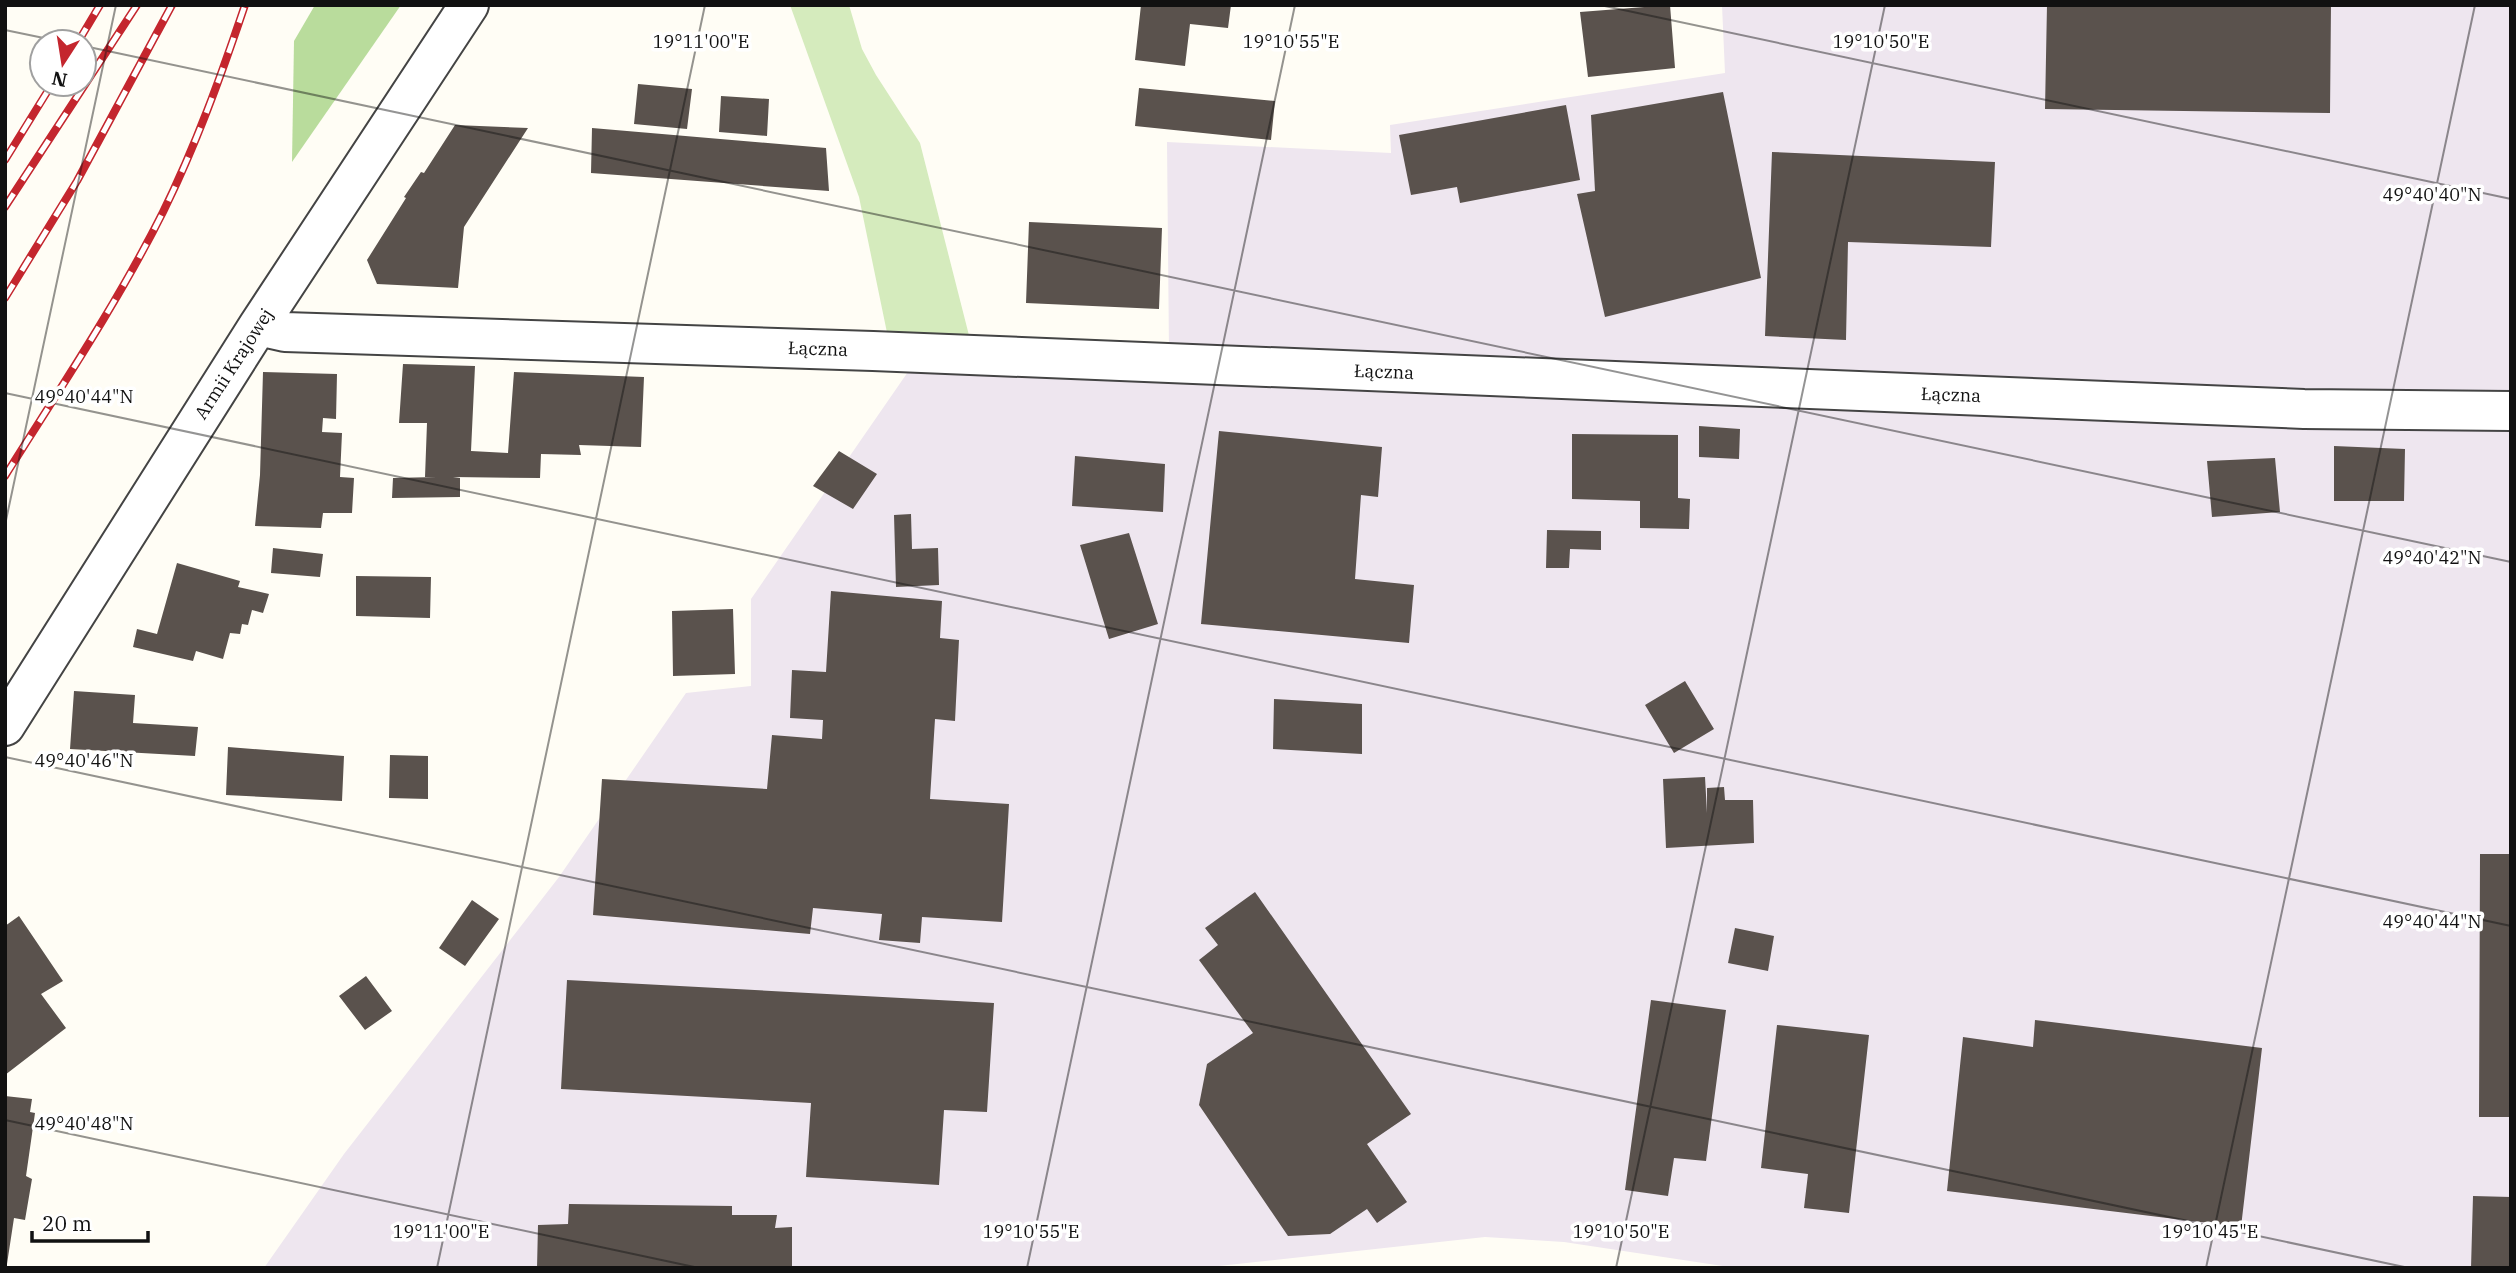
<svg xmlns="http://www.w3.org/2000/svg" width="2516" height="1273" viewBox="0 0 2516 1273" font-family="'IBM Plex Serif',serif">
	<rect width="100%" height="100%" fill="#fffdf5"/>
	<path fill="#eee6ef" d="M 1722,5 L 2511,5 L 2511,1268 L 1736,1268 L 1564,1242 L 1485,1237 L 1200,1268 L 264,1268 L 344,1154 L 559,877 L 686,693 L 751,686 L 751,599 L 921,353 L 1169,353 L 1167,142 L 1391,153 L 1390,125 L 1725,73 Z"/>
	<path fill="#d5ebbd" d="M 790,5 L 849,5 L 862,49 L 876,75 L 920,143 L 974,355 L 891,352 L 859,197 Z"/>
	<path fill="#b9dc9c" d="M 315,5 L 401,5 L 292,162 L 294,41 Z"/>
	<path fill="#5a524d" d="M 1141,5 L 1231,5 L 1228,28 L 1190,24 L 1185,66 L 1135,60 Z
		M 1670,5 L 1675,68 L 1588,77 L 1580,12 Z
		M 2047,5 L 2331,5 L 2330,113 L 2045,109 Z
		M 638,84 L 692,89 L 687,129 L 634,124 Z
		M 1139,88 L 1275,101 L 1271,140 L 1135,126 Z
		M 1723,92 L 1761,278 L 1605,317 L 1577,194 L 1595,191 L 1591,115 Z
		M 721,96 L 769,99 L 767,136 L 719,132 Z
		M 1566,105 L 1580,180 L 1460,203 L 1457,187 L 1411,195 L 1399,135 Z
		M 455,125 L 528,128 L 464,227 L 458,288 L 377,284 L 367,260 L 406,198 L 404,197 L 421,172 L 424,173 Z
		M 592,128 L 826,148 L 829,191 L 591,173 Z
		M 1772,152 L 1995,162 L 1991,247 L 1848,242 L 1846,340 L 1765,336 Z
		M 1029,222 L 1162,228 L 1159,309 L 1026,303 Z
		M 403,364 L 475,366 L 471,451 L 508,453 L 514,372 L 644,377 L 641,447 L 579,445 L 581,455 L 541,454 L 540,478 L 453,477 L 460,478 L 460,497 L 392,498 L 393,478 L 437,477 L 425,477 L 427,423 L 399,423 Z
		M 263,372 L 337,374 L 336,419 L 323,418 L 322,432 L 342,433 L 340,477 L 354,478 L 352,513 L 323,513 L 321,528 L 255,526 L 260,475 Z
		M 1699,426 L 1740,429 L 1739,459 L 1699,457 Z
		M 1219,431 L 1382,447 L 1378,497 L 1361,495 L 1355,579 L 1414,585 L 1409,643 L 1201,624 Z
		M 1572,434 L 1678,435 L 1678,498 L 1690,499 L 1689,529 L 1640,528 L 1640,501 L 1572,499 Z
		M 2334,446 L 2405,449 L 2404,501 L 2334,501 Z
		M 839,451 L 877,474 L 853,509 L 813,486 Z
		M 1075,456 L 1165,464 L 1163,512 L 1072,506 Z
		M 2275,458 L 2280,512 L 2212,517 L 2207,461 Z
		M 911,514 L 912,549 L 938,548 L 939,585 L 896,587 L 894,515 Z
		M 1547,530 L 1601,531 L 1601,550 L 1570,549 L 1569,568 L 1546,568 Z
		M 1129,533 L 1158,624 L 1109,639 L 1080,545 Z
		M 273,548 L 323,554 L 320,577 L 271,573 Z
		M 177,563 L 240,581 L 238,587 L 269,594 L 263,613 L 252,610 L 248,625 L 242,624 L 240,634 L 230,633 L 223,659 L 196,651 L 193,661 L 133,647 L 137,629 L 157,634 Z
		M 356,576 L 431,577 L 430,618 L 356,616 Z
		M 831,591 L 942,601 L 940,638 L 959,640 L 955,721 L 935,719 L 930,799 L 1009,804 L 1002,922 L 922,917 L 920,943 L 879,940 L 882,914 L 813,908 L 810,934 L 593,915 L 602,779 L 767,789 L 772,735 L 822,739 L 823,720 L 790,718 L 792,670 L 826,672 Z
		M 733,609 L 735,674 L 673,676 L 672,611 Z
		M 1685,681 L 1714,729 L 1674,753 L 1645,705 Z
		M 74,691 L 135,695 L 133,723 L 198,727 L 195,756 L 70,749 Z
		M 1274,699 L 1362,704 L 1362,754 L 1273,749 Z
		M 228,747 L 344,756 L 342,801 L 226,795 Z
		M 390,755 L 428,756 L 428,799 L 389,798 Z
		M 1705,777 L 1707,813 L 1707,788 L 1724,787 L 1725,800 L 1753,800 L 1754,843 L 1666,848 L 1663,779 Z
		M 2480,854 L 2511,854 L 2511,1117 L 2479,1117 Z
		M 1255,892 L 1411,1114 L 1367,1144 L 1407,1202 L 1377,1223 L 1367,1209 L 1330,1234 L 1288,1236 L 1199,1105 L 1207,1064 L 1253,1033 L 1199,960 L 1218,945 L 1205,928 Z
		M 472,900 L 499,919 L 465,966 L 439,948 Z
		M 19,916 L 63,981 L 41,994 L 66,1028 L 5,1075 L 5,926 Z
		M 1735,928 L 1774,936 L 1768,971 L 1728,963 Z
		M 366,976 L 392,1011 L 365,1030 L 339,996 Z
		M 567,980 L 994,1003 L 987,1112 L 944,1110 L 939,1185 L 806,1177 L 811,1103 L 561,1089 Z
		M 1651,1000 L 1726,1010 L 1706,1161 L 1674,1158 L 1668,1196 L 1625,1190 Z
		M 2035,1020 L 2262,1048 L 2241,1227 L 1947,1191 L 1963,1037 L 2033,1047 Z
		M 1777,1025 L 1869,1035 L 1849,1213 L 1804,1208 L 1808,1174 L 1761,1168 Z
		M 5,1096 L 32,1099 L 30,1112 L 35,1113 L 26,1176 L 32,1179 L 25,1220 L 14,1218 L 7,1264 Z
		M 2473,1196 L 2511,1197 L 2511,1268 L 2471,1268 Z
		M 569,1204 L 732,1206 L 732,1215 L 777,1215 L 775,1228 L 792,1227 L 792,1268 L 537,1268 L 538,1225 L 568,1224 Z"/>
	<g fill="none" stroke-linecap="round" stroke-linejoin="round">
		<g stroke="#444" stroke-width="42">
			<path id="minor" d="M 258,326 L 285,332 L 873,351 L 2304,409 L 2511,411
				M 5,726 L 258,326 L 469,5"/>
		</g>
		<use href="#minor" stroke="#fff" stroke-width="38"/>
		<g stroke="#c4262e" stroke-width="8">
			<path id="rail" d="M 78,42 L 100,5
				M 5,160 L 52,84
				M 5,207 L 137,5
				M 5,298 L 77,181 L 172,5
				M 5,476 C 59,390 117,304 163,212 C 196,145 221,76 245,5"/>
		</g>
		<use href="#rail" stroke="#fff" stroke-width="5" stroke-dasharray="16" stroke-linecap="butt"/>
	</g>
	<path fill="none" stroke="#111" stroke-width="2" stroke-opacity="0.45" d="M 1600,5 L 2511,199M 5,30 L 63,42M 84,46 L 2511,562M 5,393 L 2511,926M 5,525 L 116,5M 5,757 L 2409,1268M 5,1120 L 699,1268M 437,1268 L 705,5M 1027,1268 L 1295,5M 1616,1268 L 1885,5M 2206,1268 L 2475,5"/>
	<g text-anchor="middle" stroke-width="7" stroke-linejoin="round" paint-order="stroke">
		<g font-size="18" fill="#111" stroke="#fff">
			<text transform="translate(818 349) rotate(2)" y="6">Łączna</text>
			<text transform="translate(234 364) rotate(-57)" y="6">Armii Krajowej</text>
			<text transform="translate(1384 372) rotate(2)" y="6">Łączna</text>
			<text transform="translate(1951 395) rotate(2)" y="6">Łączna</text>
		</g>
	</g>
	<g font-size="18" text-anchor="middle" fill="#111" stroke="#fff" stroke-width="7" stroke-linejoin="round" paint-order="stroke">
		<text x="701" y="48">19°11'00"E</text>
		<text x="1291" y="48">19°10'55"E</text>
		<text x="1881" y="48">19°10'50"E</text>
		<text x="2432" y="201">49°40'40"N</text>
		<text x="84" y="403">49°40'44"N</text>
		<text x="2432" y="564">49°40'42"N</text>
		<text x="84" y="767">49°40'46"N</text>
		<text x="2432" y="928">49°40'44"N</text>
		<text x="84" y="1130">49°40'48"N</text>
		<text x="441" y="1238">19°11'00"E</text>
		<text x="1031" y="1238">19°10'55"E</text>
		<text x="1621" y="1238">19°10'50"E</text>
		<text x="2210" y="1238">19°10'45"E</text>
	</g>
	<rect width="2516" height="1273" fill="none" stroke="#111111" stroke-width="14"/>
	<g transform="translate(63 63) rotate(192)"><circle r="33" fill="#ffffff" stroke="#a0a0a0" stroke-width="2"/>
	<path d="M0-5L12 26L0 18L-12 26Z" fill="#c4262e"/>
	<text y="-10" font-size="19" font-weight="bold" text-anchor="middle" fill="#111111">N</text>
	</g>
	<path d="M32 1231v10h116v-10" fill="none" stroke="#111111" stroke-width="3.5"/>
	<text x="42" y="1231" font-size="21" fill="#111111" stroke="#ffffff" stroke-width="5" paint-order="stroke">20 m</text>
</svg>
